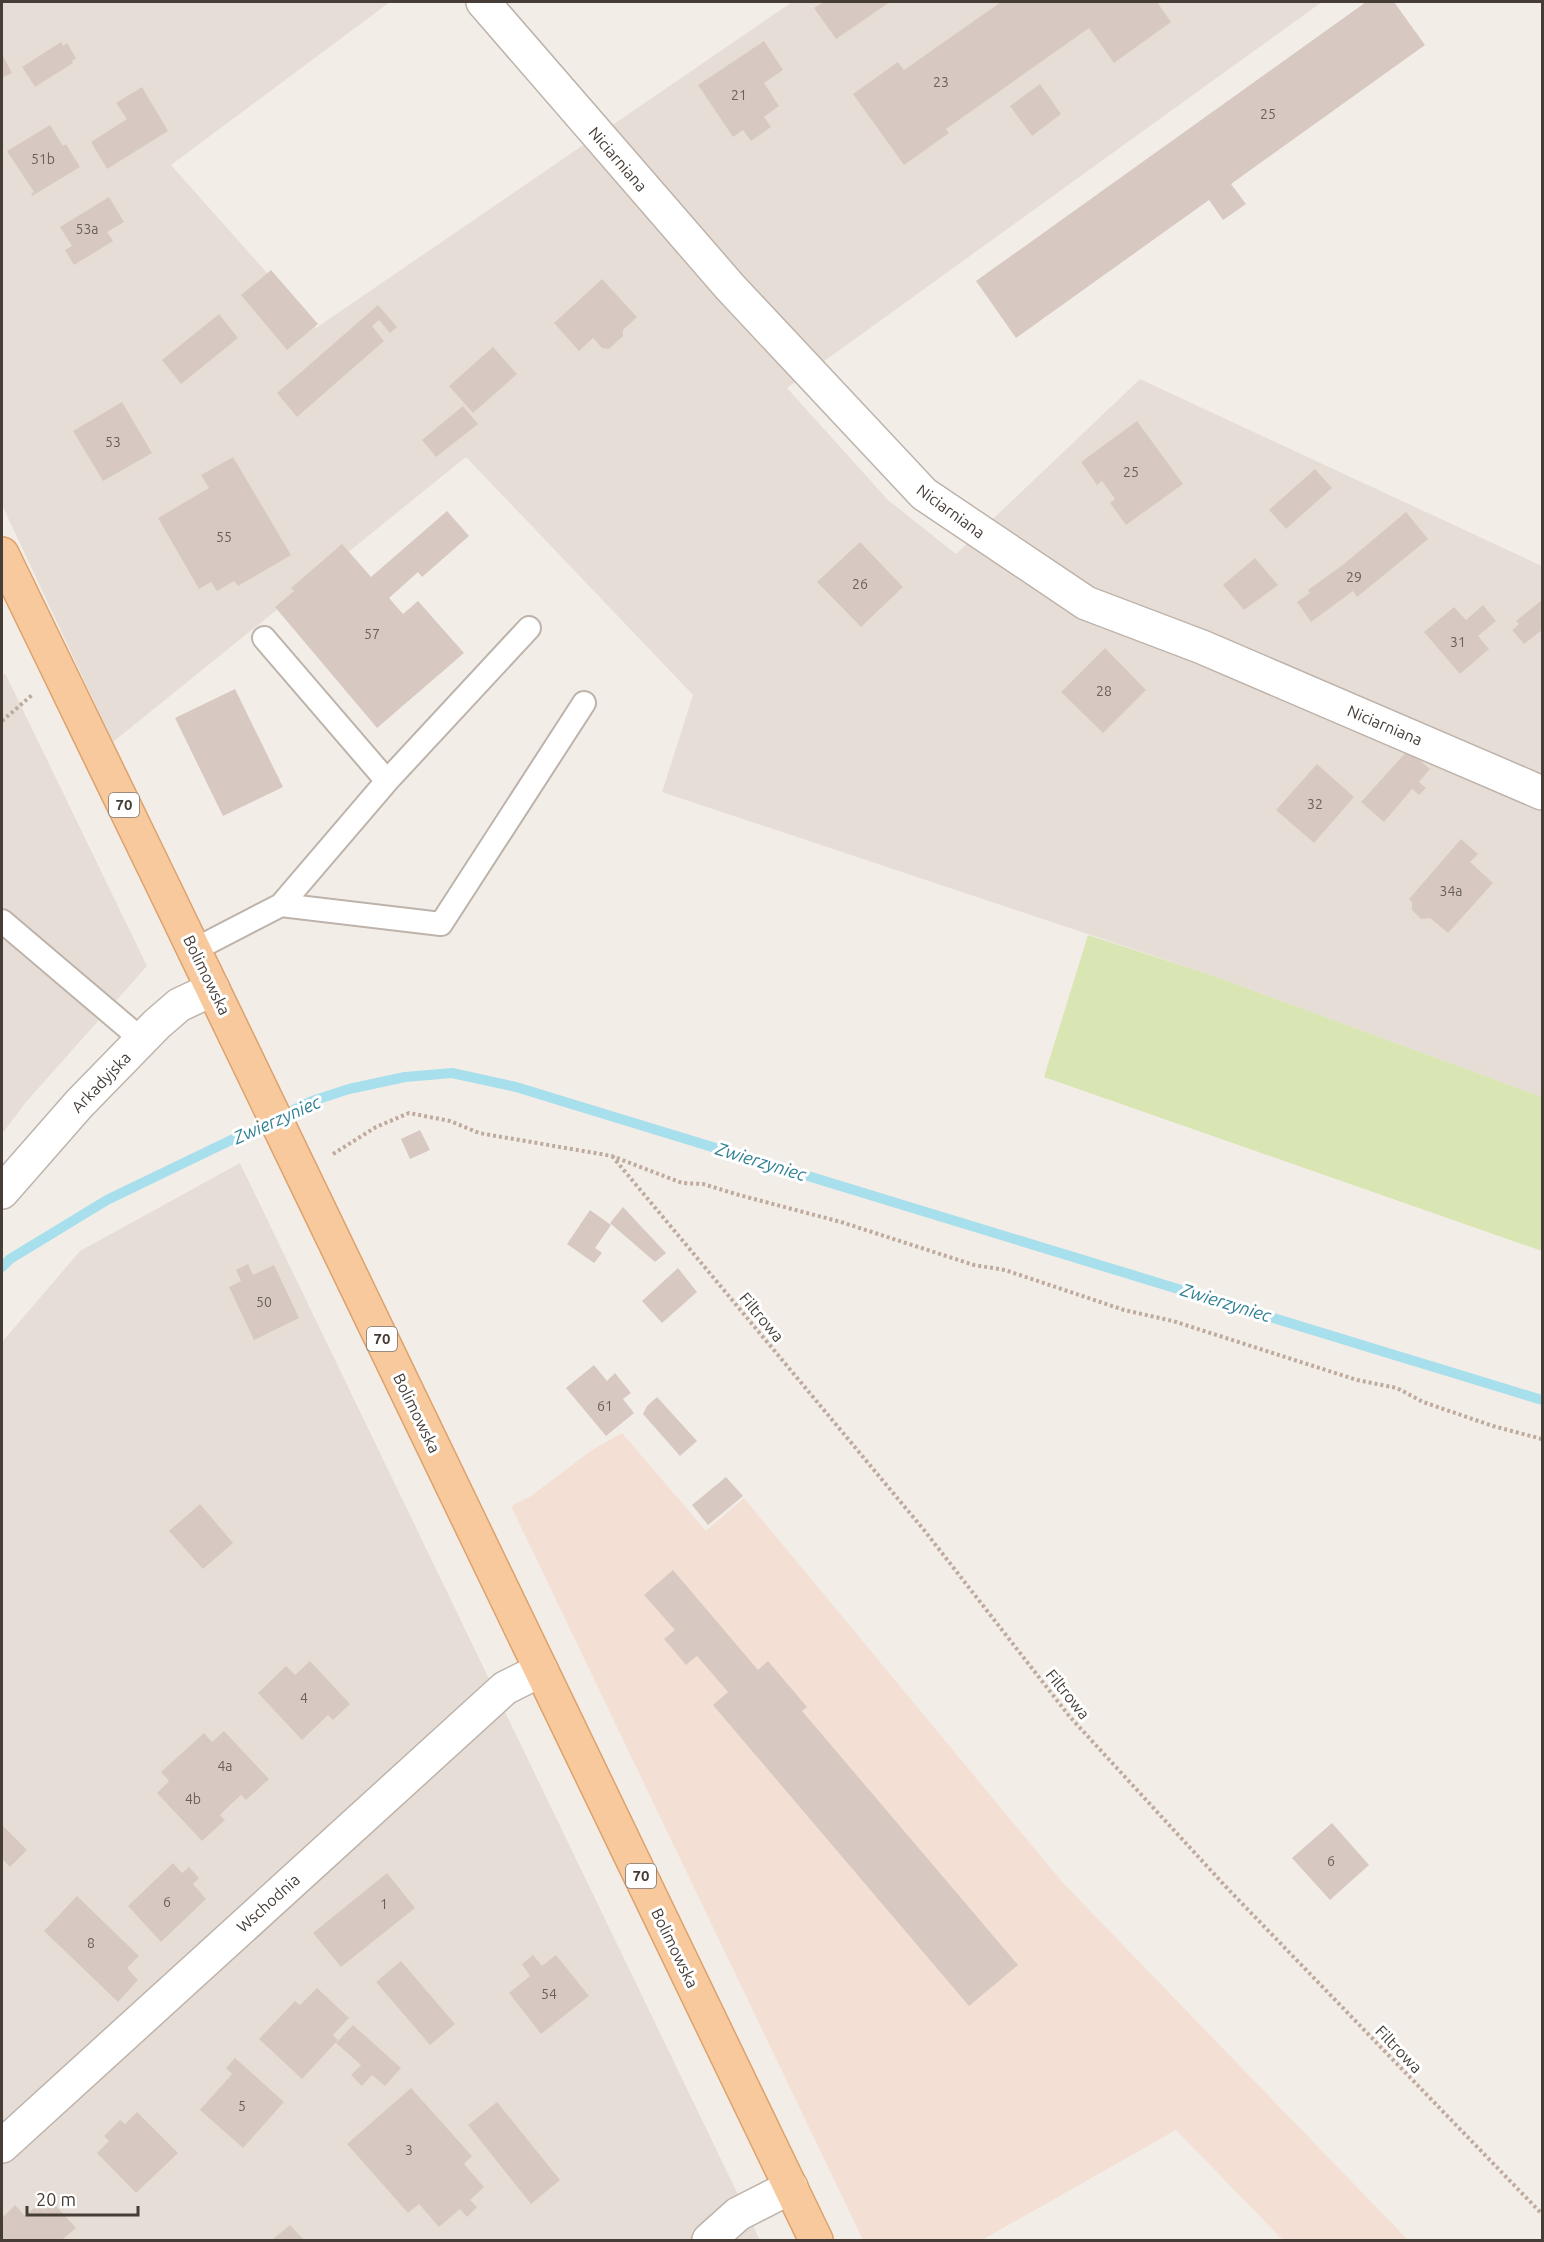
<svg xmlns="http://www.w3.org/2000/svg" width="1544" height="2242" viewBox="0 0 1544 2242" font-family="Ubuntu,sans-serif">
	<rect width="100%" height="100%" fill="#f3ede8"/>
	<path fill="#e6ded6" d="M 2,2 L 390,2 L 171,165 L 316,328 L 792,2 L 1322,2 L 787,388 L 888,500 L 956,554 L 1140,379 L 1542,566 L 1542,1097 L 1211,975 L 662,792 L 693,695 L 466,457 L 113,742 L 2,505 Z
		M 5,673 L 147,966 L 26,1102 L 2,1134 L 2,677 Z
		M 240,1163 L 760,2240 L 2,2240 L 2,1342 L 80,1251 Z"/>
	<path fill="#f3dfd4" d="M 622,1433 L 706,1531 L 744,1498 L 1063,1883 L 1408,2240 L 1283,2240 L 1176,2130 L 982,2240 L 863,2240 L 511,1506 L 531,1496 L 592,1450 Z"/>
	<path fill="#d9e5b3" d="M 1088,935 L 1211,975 L 1542,1097 L 1542,1251 L 1044,1077 Z"/>
	<g fill="none" stroke-linecap="round" stroke-linejoin="round">
		<path stroke="#a8dfec" stroke-width="10" d="M 2,1267 L 10,1259 L 107,1200 L 312,1101 L 349,1089 L 405,1077 L 452,1073 L 516,1087 L 1542,1400"/>
	</g>
	<path fill="#d7c9c1" d="M 824,2 L 890,2 L 836,39 L 814,8 Z
		M 1001,2 L 1157,2 L 1171,22 L 1114,63 L 1089,28 L 946,129 L 949,133 L 904,165 L 853,94 L 898,62 L 904,70 Z
		M 1366,2 L 1394,2 L 1425,45 L 1231,184 L 1246,204 L 1223,220 L 1209,200 L 1016,338 L 976,281 Z
		M 764,41 L 783,70 L 764,83 L 779,106 L 764,117 L 771,127 L 751,141 L 743,130 L 733,137 L 698,85 Z
		M 61,42 L 63,46 L 67,43 L 76,58 L 72,61 L 73,63 L 35,87 L 22,67 Z
		M 2,54 L 12,73 L 2,78 Z
		M 1040,84 L 1061,114 L 1032,136 L 1010,106 Z
		M 142,87 L 168,131 L 107,169 L 91,142 L 127,119 L 116,103 Z
		M 50,125 L 63,146 L 66,144 L 80,167 L 32,196 L 31,194 L 34,192 L 7,151 Z
		M 109,197 L 124,222 L 107,232 L 113,241 L 74,265 L 65,250 L 72,246 L 60,227 Z
		M 271,270 L 318,324 L 287,350 L 241,295 Z
		M 602,279 L 637,317 L 623,330 L 623,336 L 609,349 L 602,348 L 593,338 L 579,351 L 554,323 Z
		M 378,305 L 397,327 L 390,333 L 379,320 L 372,326 L 384,341 L 297,417 L 277,393 Z
		M 219,314 L 238,338 L 181,384 L 162,360 Z
		M 493,347 L 517,374 L 473,413 L 449,386 Z
		M 122,402 L 152,453 L 103,481 L 73,431 Z
		M 463,406 L 478,424 L 436,457 L 422,440 Z
		M 1137,421 L 1183,484 L 1126,525 L 1110,503 L 1115,499 L 1102,481 L 1097,485 L 1081,462 Z
		M 233,457 L 291,555 L 238,586 L 234,581 L 217,591 L 211,582 L 199,589 L 158,518 L 209,488 L 201,475 Z
		M 1315,469 L 1332,488 L 1286,529 L 1269,510 Z
		M 447,511 L 469,536 L 422,577 L 418,572 L 389,598 L 403,614 L 418,601 L 464,653 L 377,728 L 275,607 L 294,591 L 291,588 L 342,544 L 371,577 Z
		M 1406,512 L 1428,539 L 1357,597 L 1353,591 L 1311,622 L 1297,602 L 1310,593 L 1308,590 L 1344,564 Z
		M 860,542 L 903,587 L 861,627 L 817,582 Z
		M 1255,558 L 1278,585 L 1244,610 L 1223,585 Z
		M 1542,600 L 1542,630 L 1524,644 L 1512,630 L 1519,624 L 1516,621 Z
		M 1483,605 L 1496,621 L 1478,636 L 1489,649 L 1460,674 L 1424,632 L 1454,607 L 1466,620 Z
		M 1105,648 L 1146,690 L 1103,733 L 1061,692 Z
		M 235,689 L 283,787 L 223,816 L 175,718 Z
		M 1408,750 L 1430,769 L 1419,782 L 1426,788 L 1419,795 L 1412,789 L 1384,822 L 1361,802 Z
		M 1317,764 L 1354,797 L 1314,843 L 1276,810 Z
		M 1461,839 L 1478,854 L 1470,862 L 1493,883 L 1448,933 L 1430,918 L 1421,919 L 1412,910 L 1412,902 L 1409,899 Z
		M 420,1130 L 430,1150 L 410,1159 L 401,1139 Z
		M 623,1207 L 666,1253 L 655,1262 L 610,1223 Z
		M 590,1210 L 611,1225 L 595,1248 L 602,1253 L 594,1263 L 567,1244 Z
		M 248,1264 L 253,1275 L 274,1265 L 299,1318 L 254,1340 L 229,1287 L 241,1281 L 236,1270 Z
		M 678,1268 L 697,1292 L 662,1323 L 642,1301 Z
		M 594,1365 L 607,1381 L 615,1373 L 631,1393 L 623,1399 L 634,1413 L 606,1436 L 566,1388 Z
		M 657,1397 L 697,1441 L 680,1456 L 643,1414 L 647,1406 Z
		M 726,1477 L 743,1496 L 708,1525 L 692,1505 Z
		M 200,1504 L 233,1543 L 203,1569 L 169,1531 Z
		M 673,1570 L 758,1670 L 768,1661 L 807,1707 L 802,1711 L 1018,1965 L 969,2006 L 713,1705 L 728,1692 L 697,1656 L 686,1665 L 664,1639 L 675,1630 L 644,1595 Z
		M 310,1661 L 350,1704 L 333,1720 L 328,1715 L 302,1740 L 258,1693 L 286,1666 L 295,1675 Z
		M 224,1731 L 269,1779 L 246,1800 L 241,1795 L 230,1805 L 220,1815 L 225,1820 L 202,1841 L 157,1793 L 169,1781 L 161,1772 L 204,1733 L 212,1742 Z
		M 1332,1823 L 1369,1865 L 1330,1900 L 1292,1858 Z
		M 2,1825 L 27,1850 L 10,1867 L 2,1859 Z
		M 173,1863 L 182,1873 L 189,1867 L 199,1878 L 193,1884 L 206,1899 L 161,1942 L 128,1906 Z
		M 387,1873 L 415,1908 L 341,1967 L 313,1933 Z
		M 77,1896 L 139,1956 L 127,1968 L 138,1980 L 118,2002 L 44,1931 Z
		M 533,1955 L 542,1966 L 556,1955 L 589,1996 L 541,2034 L 509,1993 L 530,1976 L 522,1964 Z
		M 401,1961 L 455,2024 L 430,2045 L 376,1982 Z
		M 317,1988 L 349,2018 L 333,2035 L 338,2040 L 302,2079 L 259,2039 L 295,2001 L 300,2005 Z
		M 353,2025 L 401,2068 L 385,2086 L 372,2075 L 362,2086 L 351,2075 L 361,2065 L 336,2043 Z
		M 235,2058 L 284,2102 L 243,2148 L 200,2110 L 232,2074 L 226,2068 Z
		M 411,2088 L 472,2156 L 464,2164 L 484,2187 L 470,2200 L 477,2207 L 467,2217 L 460,2209 L 439,2227 L 419,2204 L 408,2213 L 347,2144 Z
		M 497,2102 L 560,2180 L 531,2204 L 468,2125 Z
		M 137,2112 L 178,2153 L 136,2193 L 97,2153 L 109,2141 L 104,2136 L 120,2120 L 125,2124 Z
		M 47,2196 L 76,2228 L 62,2240 L 2,2240 L 2,2218 L 15,2205 L 25,2216 Z
		M 290,2225 L 304,2240 L 272,2240 Z"/>
	<g fill="none" stroke-linecap="round" stroke-linejoin="round">
		<g stroke="#beb3ab" stroke-width="26">
			<path id="service" d="M 264,638 L 387,781
				M 281,905 L 441,924 L 584,703
				M 2,921 L 141,1039
				M 194,950 L 281,905 L 387,781 L 529,628"/>
		</g>
		<g stroke="#beb3ab" stroke-width="36">
			<path id="minor" d="M 483,2 L 730,287 L 924,494 L 1086,603 L 1202,647 L 1542,793
				M 2,1192 L 79,1104 L 157,1024 L 179,1005 L 213,989
				M 2,2146 L 505,1688 L 541,1670
				M 709,2240 L 738,2214 L 791,2187"/>
		</g>
		<g stroke="#dda26c" stroke-width="36">
			<path id="primary" d="M 2,554 L 166,892 L 816,2240"/>
		</g>
		<path stroke="#bfab9d" stroke-width="4" stroke-dasharray="3 3" stroke-linecap="butt" d="M 2,721 L 32,695
			M 333,1154 L 376,1127 L 409,1113 L 450,1121 L 479,1133 L 612,1156 L 682,1183 L 703,1184 L 739,1195 L 841,1222 L 974,1265 L 1005,1270 L 1124,1310 L 1173,1321 L 1357,1380 L 1397,1388 L 1423,1402 L 1493,1426 L 1542,1439
			M 612,1156 L 924,1530 L 1070,1717 L 1227,1888 L 1542,2214"/>
		<use href="#service" stroke="#fff" stroke-width="22"/>
		<use href="#minor" stroke="#fff" stroke-width="33"/>
		<use href="#primary" stroke="#f8c99c" stroke-width="33"/>
	</g>
	<g text-anchor="middle" stroke-width="6" stroke-linejoin="round" paint-order="stroke">
		<g font-size="14" fill="#6a605a">
			<text x="941" y="87">23</text>
			<text x="739" y="100">21</text>
			<text x="1268" y="119">25</text>
			<text x="43" y="164">51b</text>
			<text x="87" y="234">53a</text>
			<text x="113" y="447">53</text>
			<text x="1131" y="477">25</text>
			<text x="224" y="542">55</text>
			<text x="1354" y="582">29</text>
			<text x="860" y="589">26</text>
			<text x="372" y="639">57</text>
			<text x="1458" y="647">31</text>
			<text x="1104" y="696">28</text>
			<text x="1315" y="809">32</text>
			<text x="1451" y="896">34a</text>
			<text x="264" y="1307">50</text>
			<text x="605" y="1411">61</text>
			<text x="304" y="1703">4</text>
			<text x="225" y="1771">4a</text>
			<text x="193" y="1804">4b</text>
			<text x="1331" y="1866">6</text>
			<text x="167" y="1907">6</text>
			<text x="384" y="1909">1</text>
			<text x="91" y="1948">8</text>
			<text x="549" y="1999">54</text>
			<text x="242" y="2111">5</text>
			<text x="409" y="2155">3</text>
		</g>
		<g fill="#fff" stroke="#7e7773" stroke-width="1.5">
			<rect x="109" y="793" width="30" height="24" rx="4.5"/>
			<rect x="367" y="1327" width="30" height="24" rx="4.5"/>
			<rect x="626" y="1864" width="30" height="24" rx="4.5"/>
		</g>
		<g font-size="15" font-weight="bold" fill="#463d37">
			<text x="124" y="810">70</text>
			<text x="382" y="1344">70</text>
			<text x="641" y="1881">70</text>
		</g>
		<g font-size="16" fill="#463d37" stroke="#fff">
			<text transform="translate(618 159) rotate(49)" y="6">Niciarniana</text>
			<text transform="translate(951 511) rotate(36)" y="6">Niciarniana</text>
			<text transform="translate(1385 725) rotate(23)" y="6">Niciarniana</text>
			<text transform="translate(207 975) rotate(64)" y="6">Bolimowska</text>
			<text transform="translate(101 1082) rotate(-46)" y="6">Arkadyjska</text>
			<text transform="translate(762 1317) rotate(50)" y="6">Filtrowa</text>
			<text transform="translate(417 1413) rotate(64)" y="6">Bolimowska</text>
			<text transform="translate(1068 1694) rotate(51)" y="6">Filtrowa</text>
			<text transform="translate(268 1903) rotate(-42)" y="6">Wschodnia</text>
			<text transform="translate(675 1948) rotate(64)" y="6">Bolimowska</text>
			<text transform="translate(1399 2049) rotate(46)" y="6">Filtrowa</text>
		</g>
		<g font-size="18" font-style="italic" fill="#308094" stroke="#fff">
			<text transform="translate(277 1120) rotate(-24)" y="6">Zwierzyniec</text>
			<text transform="translate(761 1162) rotate(17)" y="6">Zwierzyniec</text>
			<text transform="translate(1226 1303) rotate(17)" y="6">Zwierzyniec</text>
		</g>
	</g>
	<rect width="1544" height="2242" fill="none" stroke="#463d37" stroke-width="6"/>
	<path d="M27 2206v9h111v-9" fill="none" stroke="#463d37" stroke-width="3"/>
	<text x="36" y="2206" font-size="18" fill="#463d37" stroke="#ffffff" stroke-width="4.5" paint-order="stroke">20 m</text>
</svg>
